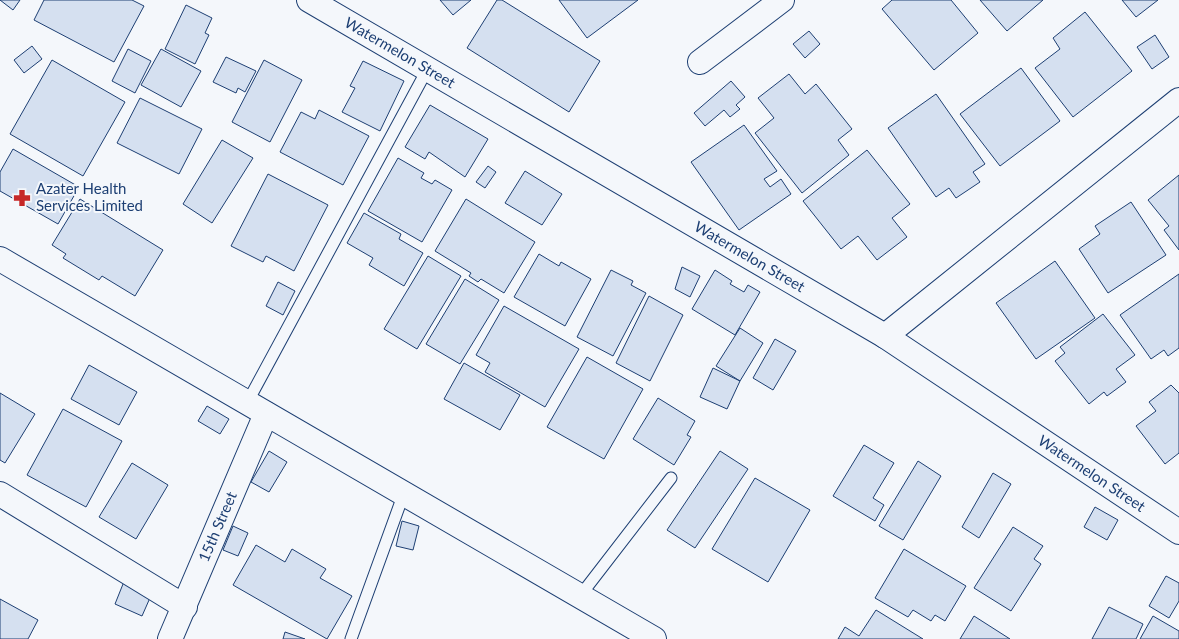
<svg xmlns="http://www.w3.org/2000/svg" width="1179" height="639" viewBox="0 0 1179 639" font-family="Lato,sans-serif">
	<rect width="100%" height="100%" fill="#f4f7fb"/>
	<path fill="#d5e0f0" stroke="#1d3f73" d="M 0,0 L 20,0 L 13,10 Z
		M 44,0 L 132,0 L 144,6 L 114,62 L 34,20 Z
		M 440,0 L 471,0 L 453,15 Z
		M 497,0 L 502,0 L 600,61 L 569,112 L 467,48 Z
		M 559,0 L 638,0 L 587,38 Z
		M 892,0 L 951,0 L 978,33 L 934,70 L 882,9 Z
		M 980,0 L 1043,0 L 1007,31 Z
		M 1122,0 L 1158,0 L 1136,17 Z
		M 186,5 L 212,18 L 205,33 L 209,35 L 195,64 L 165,49 Z
		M 1085,12 L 1132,71 L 1073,117 L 1035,68 L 1060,49 L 1053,38 Z
		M 809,31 L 820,44 L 805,58 L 793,44 Z
		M 1155,35 L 1169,57 L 1152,69 L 1137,47 Z
		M 32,46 L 42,59 L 24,73 L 14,60 Z
		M 128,49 L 151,61 L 135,93 L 112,81 Z
		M 161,49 L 201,71 L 181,107 L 141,85 Z
		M 226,57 L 256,71 L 245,92 L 238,88 L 236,93 L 213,82 Z
		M 52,60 L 125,102 L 83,176 L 10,134 Z
		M 264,60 L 302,80 L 270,142 L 232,122 Z
		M 363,61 L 404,81 L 380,131 L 342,112 L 355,88 L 350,86 Z
		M 1021,68 L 1060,121 L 1000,166 L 960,114 Z
		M 789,74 L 805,94 L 816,84 L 852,129 L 838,140 L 849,155 L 802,193 L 755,133 L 774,118 L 758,98 Z
		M 731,81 L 745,97 L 736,105 L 740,109 L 730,117 L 724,110 L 705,126 L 694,113 Z
		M 936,94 L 985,164 L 973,172 L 980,182 L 956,198 L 949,188 L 936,197 L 888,128 Z
		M 140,98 L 202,129 L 179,174 L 117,143 Z
		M 430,105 L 488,139 L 465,177 L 429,152 L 425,159 L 405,147 Z
		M 319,110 L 369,136 L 343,185 L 280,152 L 301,112 L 315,119 Z
		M 744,125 L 777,171 L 764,179 L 770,187 L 781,179 L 791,194 L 739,230 L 691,162 Z
		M 222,140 L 253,158 L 212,223 L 183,204 Z
		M 13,149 L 79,187 L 58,224 L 0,191 L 0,172 Z
		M 867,150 L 910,204 L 892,218 L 907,237 L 877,260 L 858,236 L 841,249 L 803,201 Z
		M 398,158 L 424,173 L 421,178 L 432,184 L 435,180 L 452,190 L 422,242 L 368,211 Z
		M 488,166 L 496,172 L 485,188 L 476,182 Z
		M 525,171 L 562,194 L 542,225 L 505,203 Z
		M 268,174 L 328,205 L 294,271 L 266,256 L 263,262 L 231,246 Z
		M 1179,175 L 1179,250 L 1164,230 L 1169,226 L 1148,200 Z
		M 80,199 L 163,250 L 135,296 L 102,276 L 99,280 L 63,258 L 66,254 L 52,245 Z
		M 466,199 L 535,242 L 504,293 L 481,279 L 478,282 L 469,276 L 471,273 L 435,251 Z
		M 1131,202 L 1166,255 L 1108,293 L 1079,249 L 1100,234 L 1095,226 Z
		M 364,213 L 401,234 L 399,239 L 423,253 L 404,286 L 369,265 L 373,258 L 347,243 Z
		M 539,254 L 559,266 L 561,262 L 591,279 L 565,326 L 514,297 Z
		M 428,256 L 461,276 L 417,349 L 384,329 Z
		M 1055,261 L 1095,318 L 1036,359 L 996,303 Z
		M 682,267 L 700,276 L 690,297 L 675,289 Z
		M 611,270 L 633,281 L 631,285 L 646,293 L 613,356 L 577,337 Z
		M 715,270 L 732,281 L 730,284 L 744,292 L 748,285 L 760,292 L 735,335 L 692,309 Z
		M 1179,274 L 1179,348 L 1168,356 L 1164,350 L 1151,359 L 1120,315 Z
		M 465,279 L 499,300 L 460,364 L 426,344 Z
		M 278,282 L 295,291 L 283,315 L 266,306 Z
		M 649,296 L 683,315 L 650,381 L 616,363 Z
		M 504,306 L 579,349 L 545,407 L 485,372 L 490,363 L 476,355 Z
		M 1103,314 L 1135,355 L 1116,369 L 1126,382 L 1107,396 L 1104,392 L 1089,404 L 1055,361 L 1065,353 L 1060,347 Z
		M 740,328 L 763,343 L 740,381 L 716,366 Z
		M 775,339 L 796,351 L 773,390 L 753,378 Z
		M 587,357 L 643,389 L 604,459 L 547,427 Z
		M 464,363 L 520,395 L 500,430 L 444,399 Z
		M 89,365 L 137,392 L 119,425 L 71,399 Z
		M 713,368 L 740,381 L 727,409 L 700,397 Z
		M 1171,385 L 1179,393 L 1179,453 L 1165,464 L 1136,426 L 1156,411 L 1149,402 Z
		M 0,393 L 35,414 L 5,463 L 0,460 Z
		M 658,398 L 695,421 L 687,435 L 691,437 L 674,465 L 633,439 Z
		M 207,406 L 229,419 L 220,434 L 198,421 Z
		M 63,409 L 122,441 L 86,507 L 27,475 Z
		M 864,445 L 894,463 L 873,498 L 884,505 L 875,521 L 833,496 Z
		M 269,451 L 287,462 L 269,492 L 251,482 Z
		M 720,451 L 748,469 L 695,548 L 667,530 Z
		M 918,461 L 941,476 L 903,540 L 879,526 Z
		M 132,463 L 168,485 L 136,539 L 99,517 Z
		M 993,473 L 1011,484 L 979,538 L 962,527 Z
		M 755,478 L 810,510 L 768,582 L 712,549 Z
		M 1095,507 L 1118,520 L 1107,540 L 1084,527 Z
		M 402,521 L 419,526 L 413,550 L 396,546 Z
		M 233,526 L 248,533 L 238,556 L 223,550 Z
		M 1013,527 L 1043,546 L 1034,559 L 1041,564 L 1011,611 L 974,588 Z
		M 256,545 L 285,562 L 292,549 L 326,569 L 320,578 L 352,596 L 327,639 L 233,585 Z
		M 904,549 L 966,586 L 945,621 L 935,615 L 931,621 L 913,610 L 908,617 L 875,598 Z
		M 1166,576 L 1179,583 L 1179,601 L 1169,618 L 1149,606 Z
		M 125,579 L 153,591 L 142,616 L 115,604 Z
		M 0,599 L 38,620 L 28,639 L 0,639 Z
		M 1109,607 L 1143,624 L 1136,639 L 1092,639 Z
		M 876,610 L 923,639 L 838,639 L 845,627 L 859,636 Z
		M 974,616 L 1010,639 L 960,639 Z
		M 1153,616 L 1179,631 L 1179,639 L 1140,639 Z
		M 285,632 L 305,639 L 283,639 Z"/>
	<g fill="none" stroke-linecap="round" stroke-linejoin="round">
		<g stroke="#1d3f73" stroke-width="13">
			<path id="service" d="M 247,403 L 427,70
				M 580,596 L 671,478
				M 351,639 L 404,493"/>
		</g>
		<g stroke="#1d3f73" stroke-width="26">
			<g id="minor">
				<path id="s1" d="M 309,0 L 885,336 L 1179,532"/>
				<path d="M 700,62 L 782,0"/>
				<path d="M 0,259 L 654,639"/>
				<path d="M 885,336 L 1179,100"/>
				<path d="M 0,494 L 185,607"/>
				<path id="s2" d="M 170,639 L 266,414"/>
			</g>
		</g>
		<use href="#service" stroke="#f4f7fb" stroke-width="11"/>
		<use href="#minor" stroke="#f4f7fb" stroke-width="24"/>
	</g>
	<defs>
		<g id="pharmacy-bare" transform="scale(1.35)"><path d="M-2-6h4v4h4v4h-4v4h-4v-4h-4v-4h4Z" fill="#c62828" stroke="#f4f7fb" stroke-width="2.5" paint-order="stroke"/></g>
	</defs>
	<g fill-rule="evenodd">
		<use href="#pharmacy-bare" x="22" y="198"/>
	</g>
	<g text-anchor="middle" stroke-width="4" stroke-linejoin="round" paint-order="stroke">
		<g font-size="15" fill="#1d3f73" stroke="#f4f7fb">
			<text dy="5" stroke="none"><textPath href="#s1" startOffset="105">Watermelon Street</textPath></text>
			<text dy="5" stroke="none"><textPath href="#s1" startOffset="510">Watermelon Street</textPath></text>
			<text dy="5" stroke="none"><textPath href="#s1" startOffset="915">Watermelon Street</textPath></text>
			<text dy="5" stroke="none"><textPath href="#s2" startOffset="122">15th Street</textPath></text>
		</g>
		<g font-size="15" fill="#1d3f73" stroke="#f4f7fb" text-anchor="start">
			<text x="36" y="194">Azater Health<tspan x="36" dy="17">Services Limited</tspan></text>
		</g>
	</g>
</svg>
